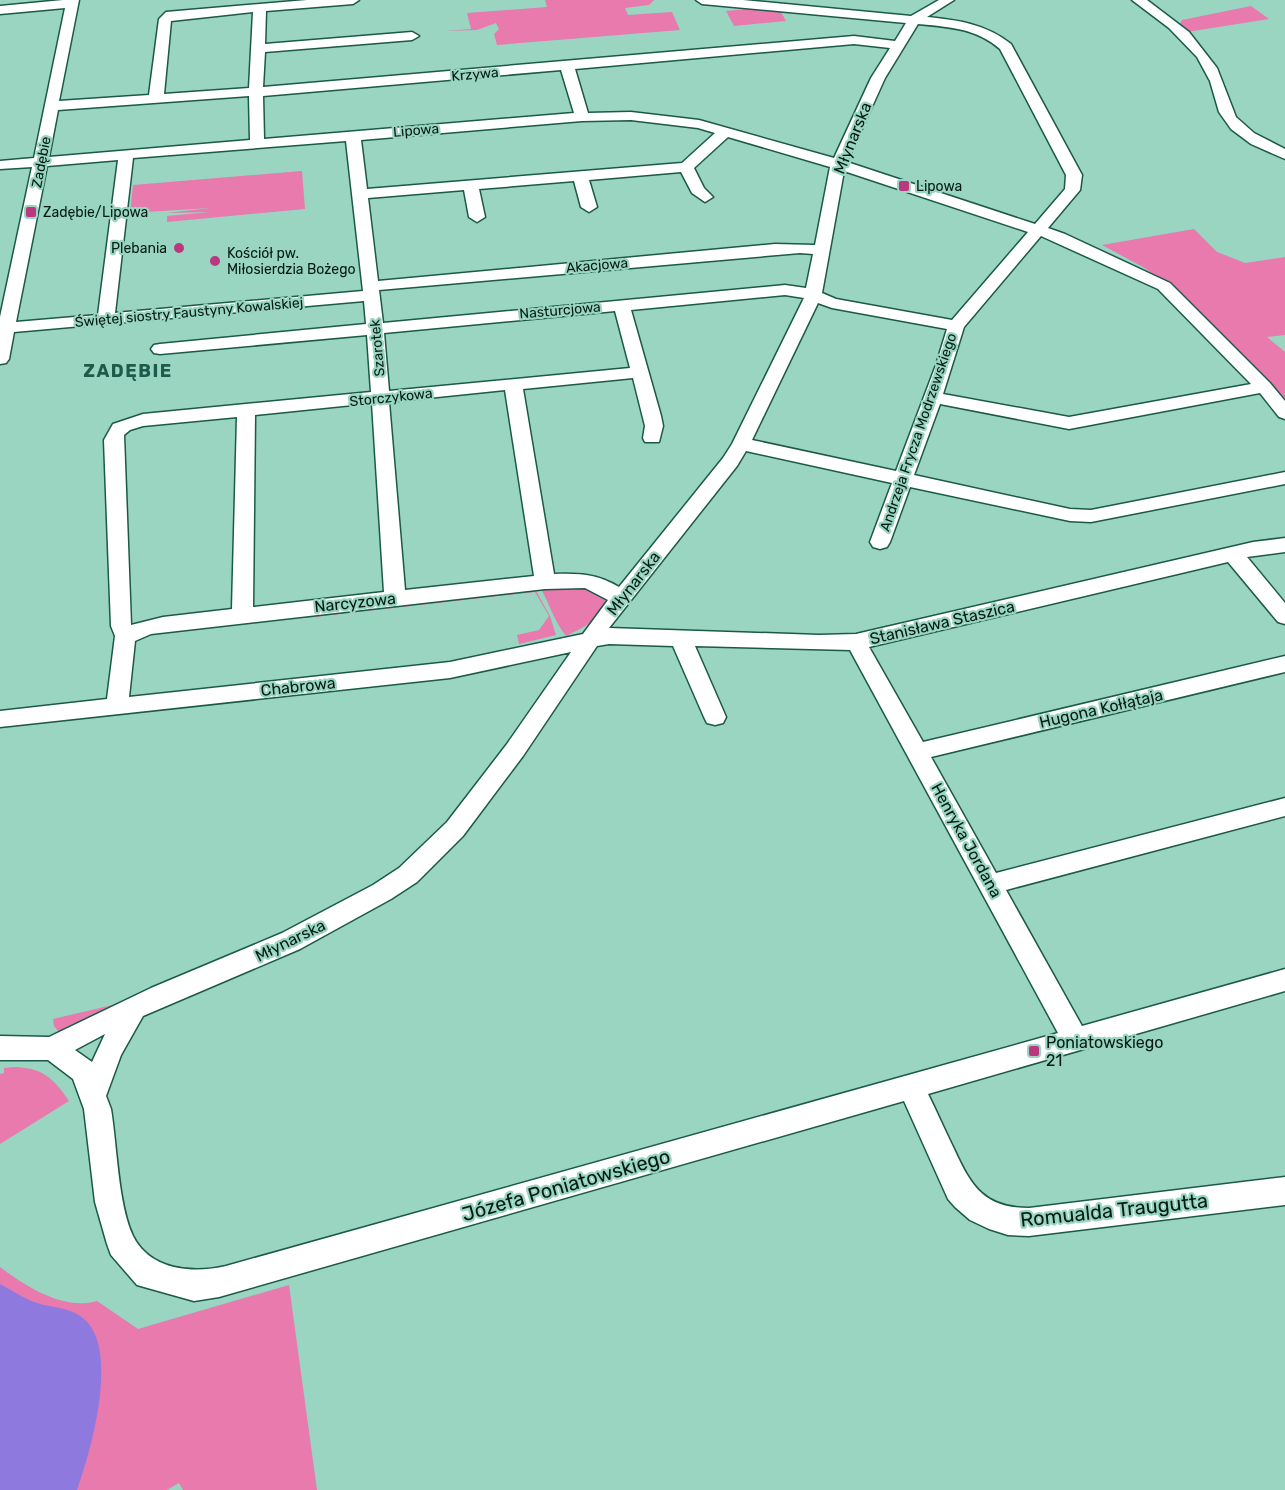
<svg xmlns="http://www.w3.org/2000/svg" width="1285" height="1490" viewBox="0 0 1285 1490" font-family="Rubik,sans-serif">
	<rect width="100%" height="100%" fill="#99d5c1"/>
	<path fill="#e87aae" d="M 545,0 L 654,0 L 649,5 L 625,8 L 628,15 L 672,12 L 680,30 L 497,45 L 494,34 L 499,29 L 496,23 L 477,30 L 445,31 L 471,29 L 467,13 L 547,7 Z
		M 1251,6 L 1269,19 L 1187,32 L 1180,24 L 1182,20 Z
		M 758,8 L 780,10 L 786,21 L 734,26 L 726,11 Z
		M 302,171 L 305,209 L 167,222 L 167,216 L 210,212 L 167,213 L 210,208 L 130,213 L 133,185 Z
		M 1194,229 L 1217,252 L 1245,263 L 1285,257 L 1285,335 L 1267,337 L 1285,352 L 1285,404 L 1179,292 L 1143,267 L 1102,245 Z
		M 580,584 L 604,593 C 613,614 581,629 566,636 C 555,623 549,603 540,587 Z
		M 535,589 L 550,616 L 556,635 L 519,644 L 517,635 L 539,630 L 549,616 L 535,592 L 306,618 L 306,613 Z
		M 117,1004 L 115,1007 L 68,1030 L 58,1031 L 54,1026 L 53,1019 Z
		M 14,1067 C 42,1068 53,1077 69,1101 L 0,1144 L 0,1074 L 4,1073 L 4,1068 Z
		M 0,1267 C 25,1286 64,1311 97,1301 L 138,1329 L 289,1285 L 317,1490 L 183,1490 L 179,1483 L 167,1490 L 0,1490 Z"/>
	<path fill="#8e79df" d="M 0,1284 C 12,1290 24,1299 37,1303 C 52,1308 71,1307 84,1319 C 120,1350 91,1451 77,1490 L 0,1490 Z"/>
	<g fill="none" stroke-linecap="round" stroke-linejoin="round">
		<g stroke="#1b5948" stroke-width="3">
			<path id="minor" d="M 63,0 L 79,0 L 59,101 L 149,95 L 159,19 L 166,12 L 307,0 L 359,0 L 353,4 L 266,11 L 265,44 L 412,32 L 419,36 L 412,40 L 265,52 L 263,87 L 854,36 L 895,41 L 906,23 L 702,4 L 696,0 L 743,0 L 911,16 L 939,0 L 954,0 L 927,17 C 958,20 986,24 1011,44 L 1082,175 L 1080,190 L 1048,228 L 1065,234 L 1170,283 L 1270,383 L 1285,401 L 1285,419 L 1279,417 L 1260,393 L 1069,429 L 940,404 L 914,475 L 1070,509 L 1091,510 L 1285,472 L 1285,484 L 1091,522 L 1070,521 L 910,487 L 890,542 L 887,547 L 880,549 L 873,547 L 870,542 L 892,483 L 746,451 L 737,466 L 609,628 L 819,635 L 856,634 L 1253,542 L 1285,538 L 1285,552 L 1247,557 L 1285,603 L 1285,624 L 1278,622 L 1228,562 L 869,647 L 923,742 L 1285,656 L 1285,672 L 931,757 L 996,873 L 1285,798 L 1285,816 L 1006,890 L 1082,1026 L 1285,969 L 1285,991 L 928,1094 C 937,1112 945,1131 954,1149 C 971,1186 984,1208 1029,1208 L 1285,1177 L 1285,1205 L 1029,1236 L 1008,1235 L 989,1229 L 970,1220 L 955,1207 L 948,1199 L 904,1101 L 219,1297 L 194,1301 L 137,1285 L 111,1255 L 107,1244 L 95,1202 L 84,1109 L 73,1079 L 48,1060 L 0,1060 L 0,1036 L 49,1037 L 151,988 L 282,933 L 373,885 L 399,868 L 447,822 L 507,744 L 571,652 L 450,678 L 0,727 L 0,711 L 107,699 L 115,636 L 111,626 L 104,440 L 113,424 L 143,414 L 371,392 L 367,335 L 160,354 L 154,353 L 151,349 L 154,345 L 160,344 L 366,324 L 364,301 L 14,332 L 9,359 L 6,363 L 0,364 L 0,317 L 32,167 L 0,169 L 0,161 L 34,158 L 65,8 L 0,14 L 0,6 ZM 253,12 L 249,88 L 164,94 L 171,21 ZM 918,24 C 949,27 976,28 1000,49 L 1066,175 L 1065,189 L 1035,224 L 847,162 L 885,78 ZM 854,44 L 890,48 L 871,78 L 834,158 L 699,120 L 631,112 L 588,113 L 575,69 ZM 561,70 L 574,113 L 264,139 L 263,96 ZM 249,96 L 250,140 L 49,157 L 58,110 ZM 631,120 L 698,128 L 715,133 L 682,163 L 367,189 L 361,140 L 582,121 ZM 728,137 L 830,167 L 815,245 L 775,244 L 378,281 L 368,198 L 464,190 L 469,217 L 477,222 L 485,217 L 479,189 L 574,181 L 581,207 L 589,212 L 597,207 L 589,180 L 681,172 L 692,193 L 705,202 L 713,197 L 704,188 L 694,168 ZM 346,141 L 363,291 L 115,313 L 133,158 ZM 118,160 L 98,315 L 16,322 L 47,166 ZM 844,171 L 1028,232 L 952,320 L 836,299 L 822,293 ZM 1041,236 L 1158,289 L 1251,384 L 1069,417 L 943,394 L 964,327 ZM 800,253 L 813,254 L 806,288 L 785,285 L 383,323 L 379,290 ZM 785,295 L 804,298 L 732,444 L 723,458 L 619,587 C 598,574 578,573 554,574 L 523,389 L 633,378 L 645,426 L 643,438 L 645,442 L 659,442 L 663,426 L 661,416 L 631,310 ZM 818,303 L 832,308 L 947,329 L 936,365 L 896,471 L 752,440 ZM 615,311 L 630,368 L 389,391 L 384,333 ZM 505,390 L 534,576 L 405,590 L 389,402 ZM 372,403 L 384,592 L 253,607 L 255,415 ZM 237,417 L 232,609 L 163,617 L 131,625 L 124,435 L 130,430 L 143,426 ZM 585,588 L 608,600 L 583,634 L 450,662 L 129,697 L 135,641 L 151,634 L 545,589 ZM 609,644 L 673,646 L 704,717 L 707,723 L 715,725 L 723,723 L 726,717 L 695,646 L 850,650 L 1058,1033 L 226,1266 C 192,1274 150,1270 133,1236 C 118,1204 117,1145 111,1109 L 106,1096 L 121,1055 L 143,1016 L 300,949 L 391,899 L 417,882 L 463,836 L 523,756 L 597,646 ZM 105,1034 L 92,1062 L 75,1050 Z
				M 1132,0 L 1147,0 L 1189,32 L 1217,68 L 1236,117 L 1254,133 L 1285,149 L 1285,159 L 1251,144 L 1231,129 L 1219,112 L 1210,81 L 1197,57 L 1169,28 Z"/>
		</g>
		<use href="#minor" fill="#fff" fill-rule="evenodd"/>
	</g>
	<g fill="#bb387f" stroke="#99d5c1" stroke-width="2">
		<rect x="898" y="180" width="12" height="12" rx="3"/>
		<rect x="25" y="206" width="12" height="12" rx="3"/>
		<circle cx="179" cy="248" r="6"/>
		<circle cx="215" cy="261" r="6"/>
		<rect x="1028" y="1045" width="12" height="12" rx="3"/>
	</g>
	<g text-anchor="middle" stroke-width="4.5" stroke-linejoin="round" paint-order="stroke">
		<g font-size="14" fill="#031b14" stroke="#99d5c1">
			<text transform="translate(475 74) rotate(-5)" y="5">Krzywa</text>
			<text transform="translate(416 130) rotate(-5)" y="5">Lipowa</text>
			<text transform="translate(41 162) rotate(-79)" y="5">Zadębie</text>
			<text transform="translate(597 265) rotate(-5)" y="5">Akacjowa</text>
			<text transform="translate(560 310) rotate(-5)" y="5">Nasturcjowa</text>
			<text transform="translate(189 312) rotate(-5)" y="5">Świętej siostry Faustyny Kowalskiej</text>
			<text transform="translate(377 348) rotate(-95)" y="5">Szarotek</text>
			<text transform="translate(391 397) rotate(-6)" y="5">Storczykowa</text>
			<text transform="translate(918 432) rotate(-71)" y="5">Andrzeja Frycza Modrzewskiego</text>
		</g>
		<g font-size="14" fill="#031b14" stroke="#99d5c1" text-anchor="start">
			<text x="916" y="191">Lipowa</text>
			<text x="43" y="217">Zadębie/Lipowa</text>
			<text x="167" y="253" text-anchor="end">Plebania</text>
			<text x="227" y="258">Kościół pw.<tspan x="227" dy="16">Miłosierdzia Bożego</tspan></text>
		</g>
		<g font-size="16" fill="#031b14" stroke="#99d5c1">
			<text transform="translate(852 138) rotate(-68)" y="6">Młynarska</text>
			<text transform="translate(633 583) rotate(-52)" y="6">Młynarska</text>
			<text transform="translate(355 602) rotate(-6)" y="6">Narcyzowa</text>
			<text transform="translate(942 622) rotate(-13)" y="6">Stanisława Staszica</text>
			<text transform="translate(298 686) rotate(-6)" y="6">Chabrowa</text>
			<text transform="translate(1101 708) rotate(-13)" y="6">Hugona Kołłątaja</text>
			<text transform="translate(967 840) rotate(61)" y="6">Henryka Jordana</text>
			<text transform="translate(290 940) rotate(-26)" y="6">Młynarska</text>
		</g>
		<g font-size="16" fill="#031b14" stroke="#99d5c1" text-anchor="start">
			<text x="1046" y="1048">Poniatowskiego<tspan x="1046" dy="18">21</tspan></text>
		</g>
		<g font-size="18" font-weight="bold" letter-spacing="1.5" fill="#1e5b4a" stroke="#99d5c1">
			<text x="128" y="377">ZADĘBIE</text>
		</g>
		<g font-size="20" fill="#031b14" stroke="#99d5c1">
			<text transform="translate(566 1185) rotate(-16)" y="7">Józefa Poniatowskiego</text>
			<text transform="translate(1114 1210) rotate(-6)" y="7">Romualda Traugutta</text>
		</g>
	</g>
</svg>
